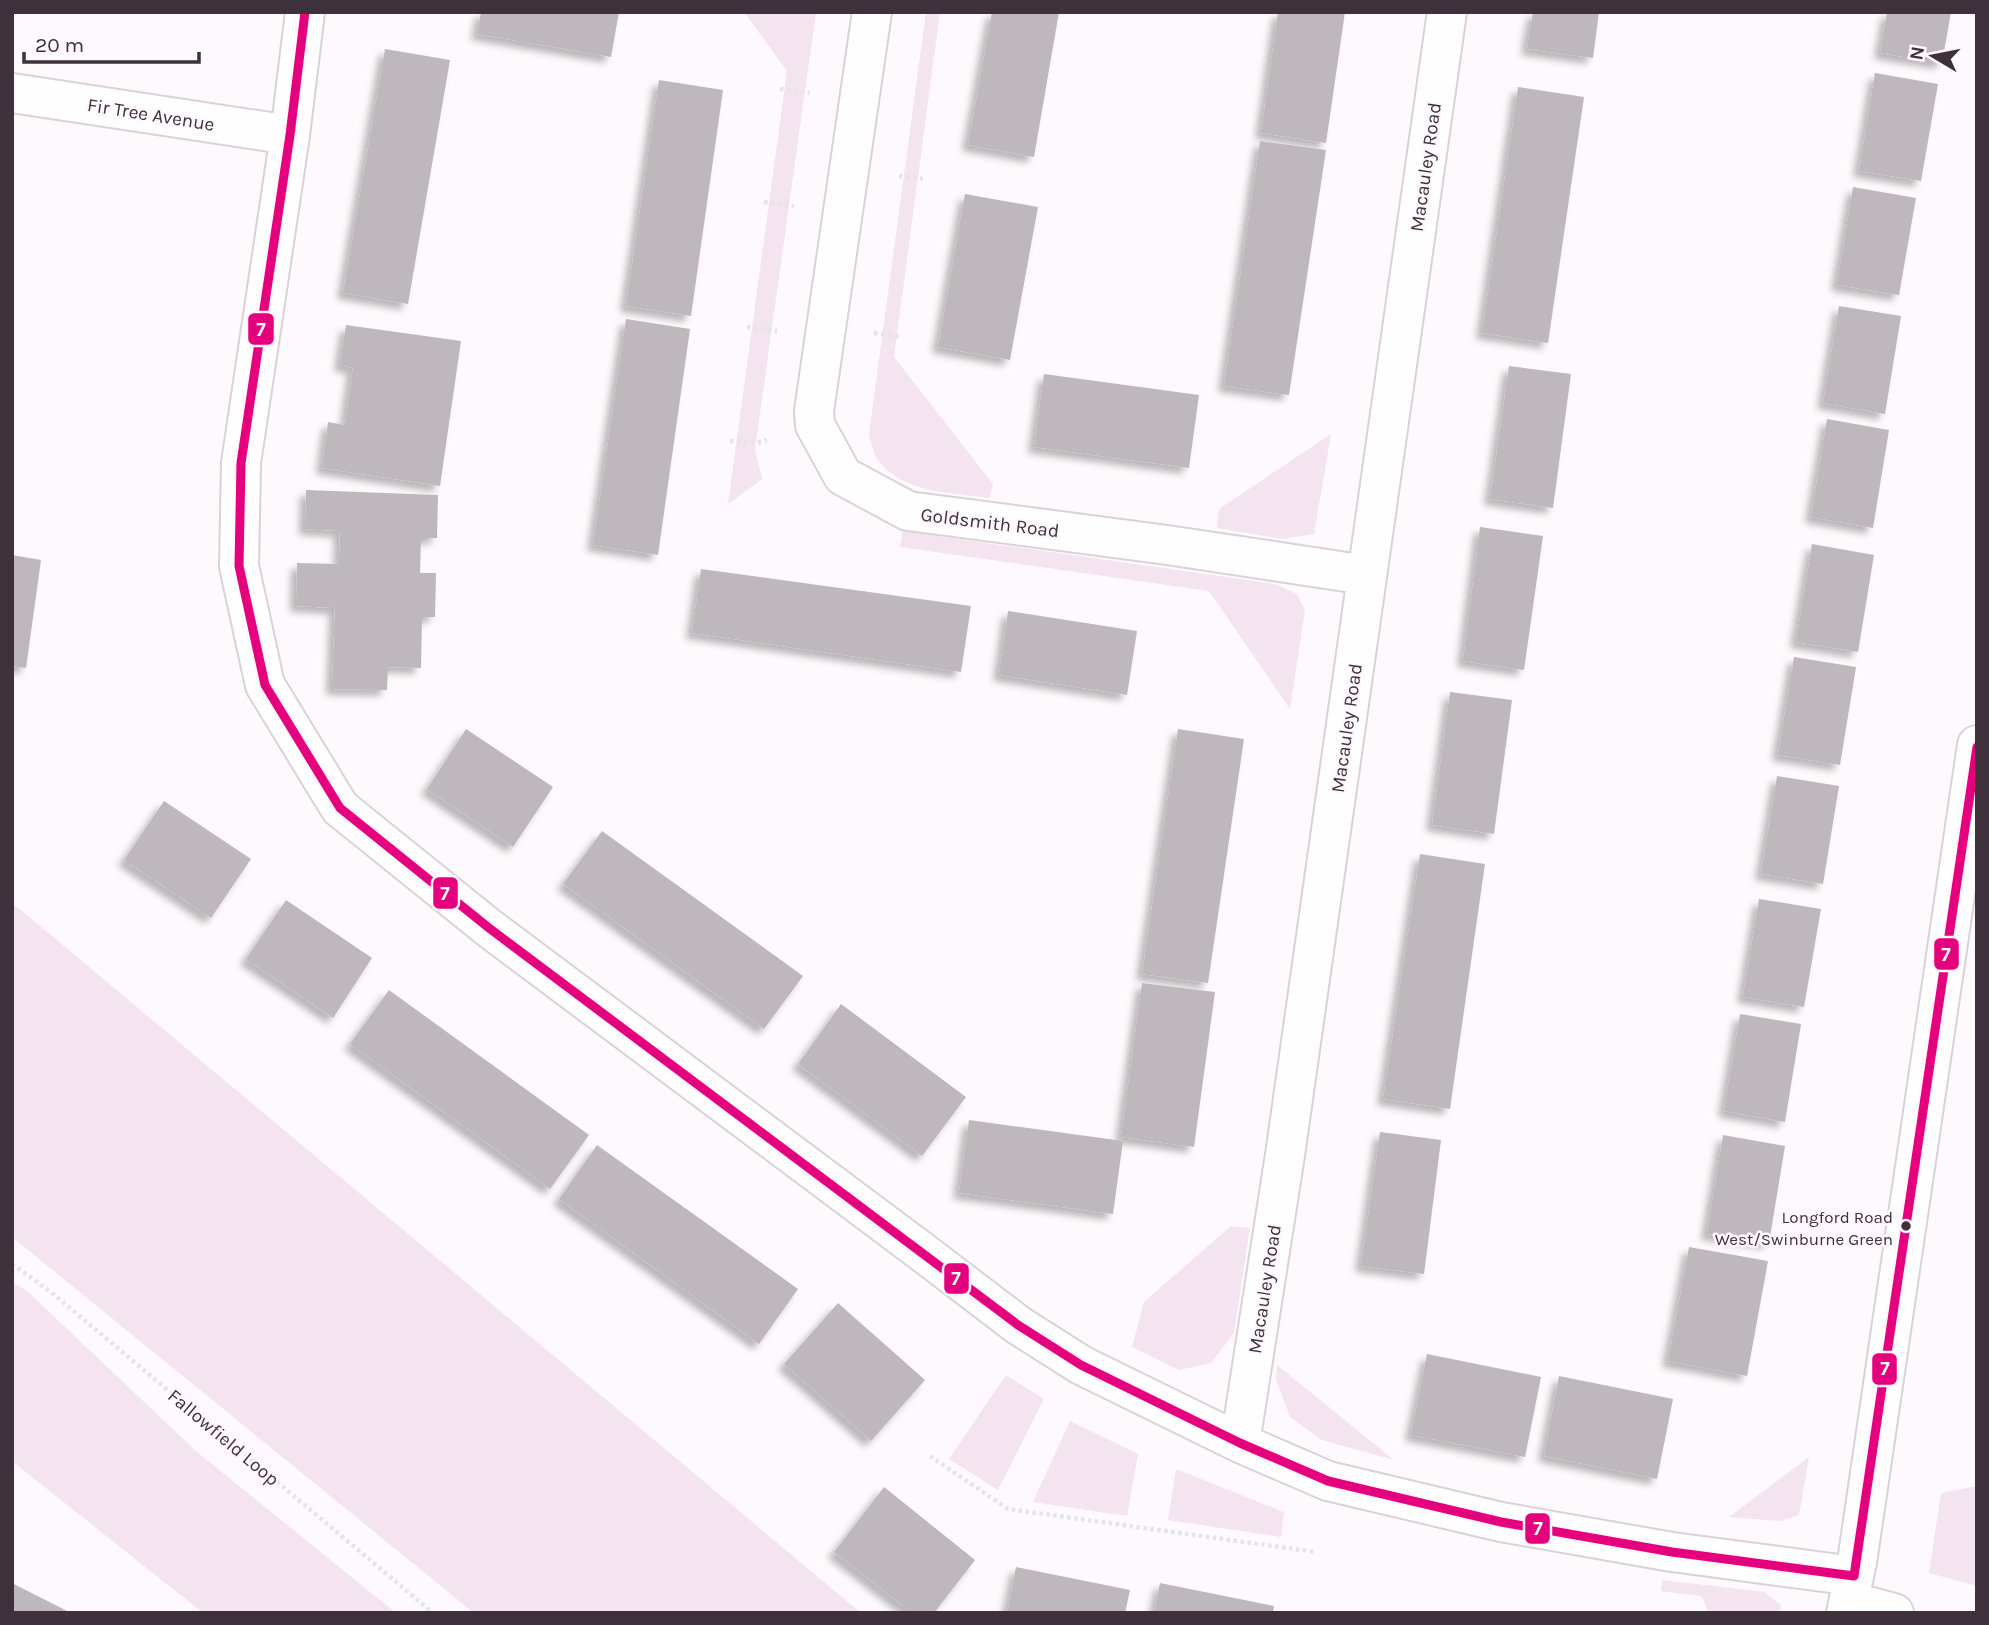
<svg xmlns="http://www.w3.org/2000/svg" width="1989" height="1625" viewBox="0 0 1989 1625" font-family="Karla,sans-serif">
	<defs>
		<filter id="shadow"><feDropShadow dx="-6" dy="6" stdDeviation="3.5" flood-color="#0004"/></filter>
	</defs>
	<rect width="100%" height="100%" fill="#fdf9fc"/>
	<path fill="#f3e4ef" d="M 744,12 L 816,12 L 755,449 L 762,479 L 728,504 L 787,71 Z
		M 926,12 L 940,12 L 894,357 L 993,484 L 990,498 C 952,493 903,493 878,460 C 873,453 871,442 869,434 Z
		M 1331,434 L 1314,534 L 1282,539 L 1217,528 L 1219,509 Z
		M 903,531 L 1275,584 L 1297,594 L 1305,610 L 1290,709 L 1209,591 L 900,547 Z
		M 12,904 L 21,910 L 861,1613 L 474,1613 L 12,1237 Z
		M 1231,1226 L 1250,1228 L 1234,1333 L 1211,1363 L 1179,1370 L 1132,1347 L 1144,1302 Z
		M 12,1282 L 27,1291 L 197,1452 L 396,1613 L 203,1613 L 12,1461 Z
		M 1277,1365 L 1394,1460 L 1322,1440 L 1290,1417 L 1276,1380 Z
		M 1006,1375 L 1044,1399 L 998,1490 L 949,1459 Z
		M 1070,1421 L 1138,1454 L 1127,1516 L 1033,1502 Z
		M 1809,1457 L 1799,1515 L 1781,1521 L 1729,1517 Z
		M 1176,1469 L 1284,1512 L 1281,1537 L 1168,1520 Z
		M 1977,1486 L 1977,1586 L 1929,1573 L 1941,1493 Z
		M 1662,1580 L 1764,1592 L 1781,1605 L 1779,1613 L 1709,1613 L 1701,1596 L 1661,1591 Z"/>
	<path fill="#beb8bd" filter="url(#shadow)" d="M 481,12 L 619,12 L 611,57 L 477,34 Z
		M 992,12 L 1059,12 L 1034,157 L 968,145 Z
		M 1278,12 L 1345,12 L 1326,143 L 1261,133 Z
		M 1533,12 L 1599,12 L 1593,58 L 1527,49 Z
		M 1887,12 L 1951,12 L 1942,63 L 1880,53 Z
		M 385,49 L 450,60 L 408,304 L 343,293 Z
		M 1875,73 L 1938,84 L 1921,181 L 1859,171 Z
		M 659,80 L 723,90 L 691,316 L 626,306 Z
		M 1518,87 L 1584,97 L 1548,343 L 1482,333 Z
		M 1260,141 L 1326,150 L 1289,395 L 1224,386 Z
		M 1853,187 L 1916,198 L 1899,295 L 1837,285 Z
		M 965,194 L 1038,207 L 1010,360 L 938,347 Z
		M 1839,306 L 1901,316 L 1885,414 L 1823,403 Z
		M 626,319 L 690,329 L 658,555 L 593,545 Z
		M 346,325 L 461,341 L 440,486 L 322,468 L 328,422 L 345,425 L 353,368 L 340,365 Z
		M 1509,366 L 1571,374 L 1553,508 L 1490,499 Z
		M 1044,374 L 1199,395 L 1189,468 L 1034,447 Z
		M 1827,419 L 1889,430 L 1873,528 L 1811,517 Z
		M 306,490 L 438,495 L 437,538 L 421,538 L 420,573 L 436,573 L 435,617 L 422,617 L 421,668 L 388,667 L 387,690 L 332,689 L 335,608 L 296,606 L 297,563 L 339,564 L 340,531 L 305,529 Z
		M 1480,527 L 1543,536 L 1524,670 L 1463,661 Z
		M 1812,544 L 1874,555 L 1858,652 L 1796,642 Z
		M 12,555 L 41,560 L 26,668 L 12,666 Z
		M 701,569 L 971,606 L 961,672 L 692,633 Z
		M 1008,611 L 1137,631 L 1127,695 L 999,675 Z
		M 1794,657 L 1856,667 L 1840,765 L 1778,755 Z
		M 1450,692 L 1512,700 L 1494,834 L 1432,825 Z
		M 466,729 L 553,787 L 513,847 L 427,789 Z
		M 1178,729 L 1244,739 L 1208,983 L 1142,974 Z
		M 1777,776 L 1839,786 L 1823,884 L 1761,874 Z
		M 164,801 L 251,859 L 211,918 L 124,860 Z
		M 602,831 L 803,976 L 764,1029 L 563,884 Z
		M 1420,854 L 1485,864 L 1450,1109 L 1383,1099 Z
		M 1759,899 L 1821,909 L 1804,1007 L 1743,997 Z
		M 286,900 L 372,958 L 333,1018 L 246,959 Z
		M 1142,983 L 1215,992 L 1194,1147 L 1121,1137 Z
		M 389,990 L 589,1135 L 550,1189 L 350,1044 Z
		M 841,1004 L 966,1097 L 922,1156 L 798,1064 Z
		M 1740,1014 L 1801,1024 L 1785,1122 L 1724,1111 Z
		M 969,1120 L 1123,1141 L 1113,1214 L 959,1193 Z
		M 1380,1132 L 1441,1140 L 1424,1274 L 1361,1266 Z
		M 1723,1135 L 1785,1146 L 1769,1243 L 1707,1234 Z
		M 597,1145 L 798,1289 L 759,1344 L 559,1199 Z
		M 1689,1247 L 1768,1261 L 1747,1376 L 1668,1361 Z
		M 838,1303 L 925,1380 L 871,1441 L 784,1364 Z
		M 1427,1354 L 1541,1377 L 1525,1457 L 1411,1435 Z
		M 1559,1376 L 1673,1399 L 1657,1479 L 1544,1456 Z
		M 884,1487 L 975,1560 L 934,1613 L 912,1613 L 834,1552 Z
		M 1016,1567 L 1130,1590 L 1125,1613 L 1007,1613 Z
		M 12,1583 L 71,1613 L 12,1613 Z
		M 1160,1583 L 1274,1606 L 1273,1613 L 1154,1613 Z"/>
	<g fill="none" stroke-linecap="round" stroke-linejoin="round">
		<g stroke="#dad2d8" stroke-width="42">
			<path id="street" d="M 305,12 L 290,135 L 241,463 L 239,566 L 265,685 L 340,808 L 489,928 L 925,1254 L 1018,1325 L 1081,1365 L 1240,1443 L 1328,1481 L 1501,1522 L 1672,1552 L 1854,1576
				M 872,12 L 814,411 L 815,425 L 843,476 L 908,511 L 1167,545 L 1366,575
				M 12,93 L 290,135
				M 1240,1443 L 1285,1155 L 1447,12
				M 1849,1601 L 1894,1613"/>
		</g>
		<g stroke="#dad2d8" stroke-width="42">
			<path id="secondary" d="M 1846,1613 L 1857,1562 L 1977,745"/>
		</g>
		<path stroke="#e6e5e6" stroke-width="4.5" stroke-dasharray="3.5 3.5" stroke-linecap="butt" d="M 780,89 L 810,93
			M 899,176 L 923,179
			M 764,202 L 794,206
			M 747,327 L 777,331
			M 874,333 L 901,337
			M 730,441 L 757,443 L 767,440
			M 12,1264 L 51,1292 L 433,1613
			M 930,1456 L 1008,1509 L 1316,1552"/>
		<use href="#street" stroke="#fffeff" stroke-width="38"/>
		<use href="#secondary" stroke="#fffeff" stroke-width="38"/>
		<g stroke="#fef8fd" stroke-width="14">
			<path id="bus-1" d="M 305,12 L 290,135 L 241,463 L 239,566 L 265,685 L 340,808 L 489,928 L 1018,1325 L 1081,1365 L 1240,1443 L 1328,1481 L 1501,1522 L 1672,1552 L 1854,1576
				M 1854,1576 L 1977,747"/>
		</g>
		<use href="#bus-1" stroke="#e5007d" stroke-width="9"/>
	</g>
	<circle fill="#3e313b" stroke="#fef8fd" stroke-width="2.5" cx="1906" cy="1226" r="6"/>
	<g text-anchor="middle" stroke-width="5" stroke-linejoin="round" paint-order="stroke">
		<g font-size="17" fill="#3e313b" stroke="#fef8fd" text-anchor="end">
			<text x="1893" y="1223">Longford Road<tspan x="1893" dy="22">West/Swinburne Green</tspan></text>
		</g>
		<g font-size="19" fill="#3e313b" stroke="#fef8fd">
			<text transform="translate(151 114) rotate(9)" y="7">Fir Tree Avenue</text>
			<text transform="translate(1425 167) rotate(-82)" y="7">Macauley Road</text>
			<text transform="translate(990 522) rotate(7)" y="7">Goldsmith Road</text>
			<text transform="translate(1346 728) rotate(-82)" y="7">Macauley Road</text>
			<text transform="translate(1264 1289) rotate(-81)" y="7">Macauley Road</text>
			<text transform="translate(224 1437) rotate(40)" y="7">Fallowfield Loop</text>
		</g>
	</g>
	<g stroke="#fef8fd" stroke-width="2.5">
		<rect x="247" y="312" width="28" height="34" rx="7" fill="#e5007d"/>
		<rect x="432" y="876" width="27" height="34" rx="7" fill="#e5007d"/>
		<rect x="1933" y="937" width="27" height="34" rx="7" fill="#e5007d"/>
		<rect x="943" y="1262" width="27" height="33" rx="7" fill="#e5007d"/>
		<rect x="1871" y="1352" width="27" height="34" rx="7" fill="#e5007d"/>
		<rect x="1524" y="1512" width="27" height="33" rx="7" fill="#e5007d"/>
	</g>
	<g font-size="19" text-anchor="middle" font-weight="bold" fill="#fff">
		<text x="261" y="336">7</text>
		<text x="445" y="900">7</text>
		<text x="1946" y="961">7</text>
		<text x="956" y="1285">7</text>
		<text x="1885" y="1375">7</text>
		<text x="1538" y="1535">7</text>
	</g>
	<rect width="1989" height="1625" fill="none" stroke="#3e313b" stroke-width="28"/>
	<g transform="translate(1933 56) rotate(280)" stroke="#fef8fd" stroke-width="5" paint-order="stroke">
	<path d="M0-5L12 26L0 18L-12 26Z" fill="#3e313b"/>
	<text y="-10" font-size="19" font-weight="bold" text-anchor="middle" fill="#3e313b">N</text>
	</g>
	<path d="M24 52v10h175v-10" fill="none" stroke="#3e313b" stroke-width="3.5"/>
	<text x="35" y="52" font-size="21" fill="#3e313b" stroke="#fef8fd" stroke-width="5" paint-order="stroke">20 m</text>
</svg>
